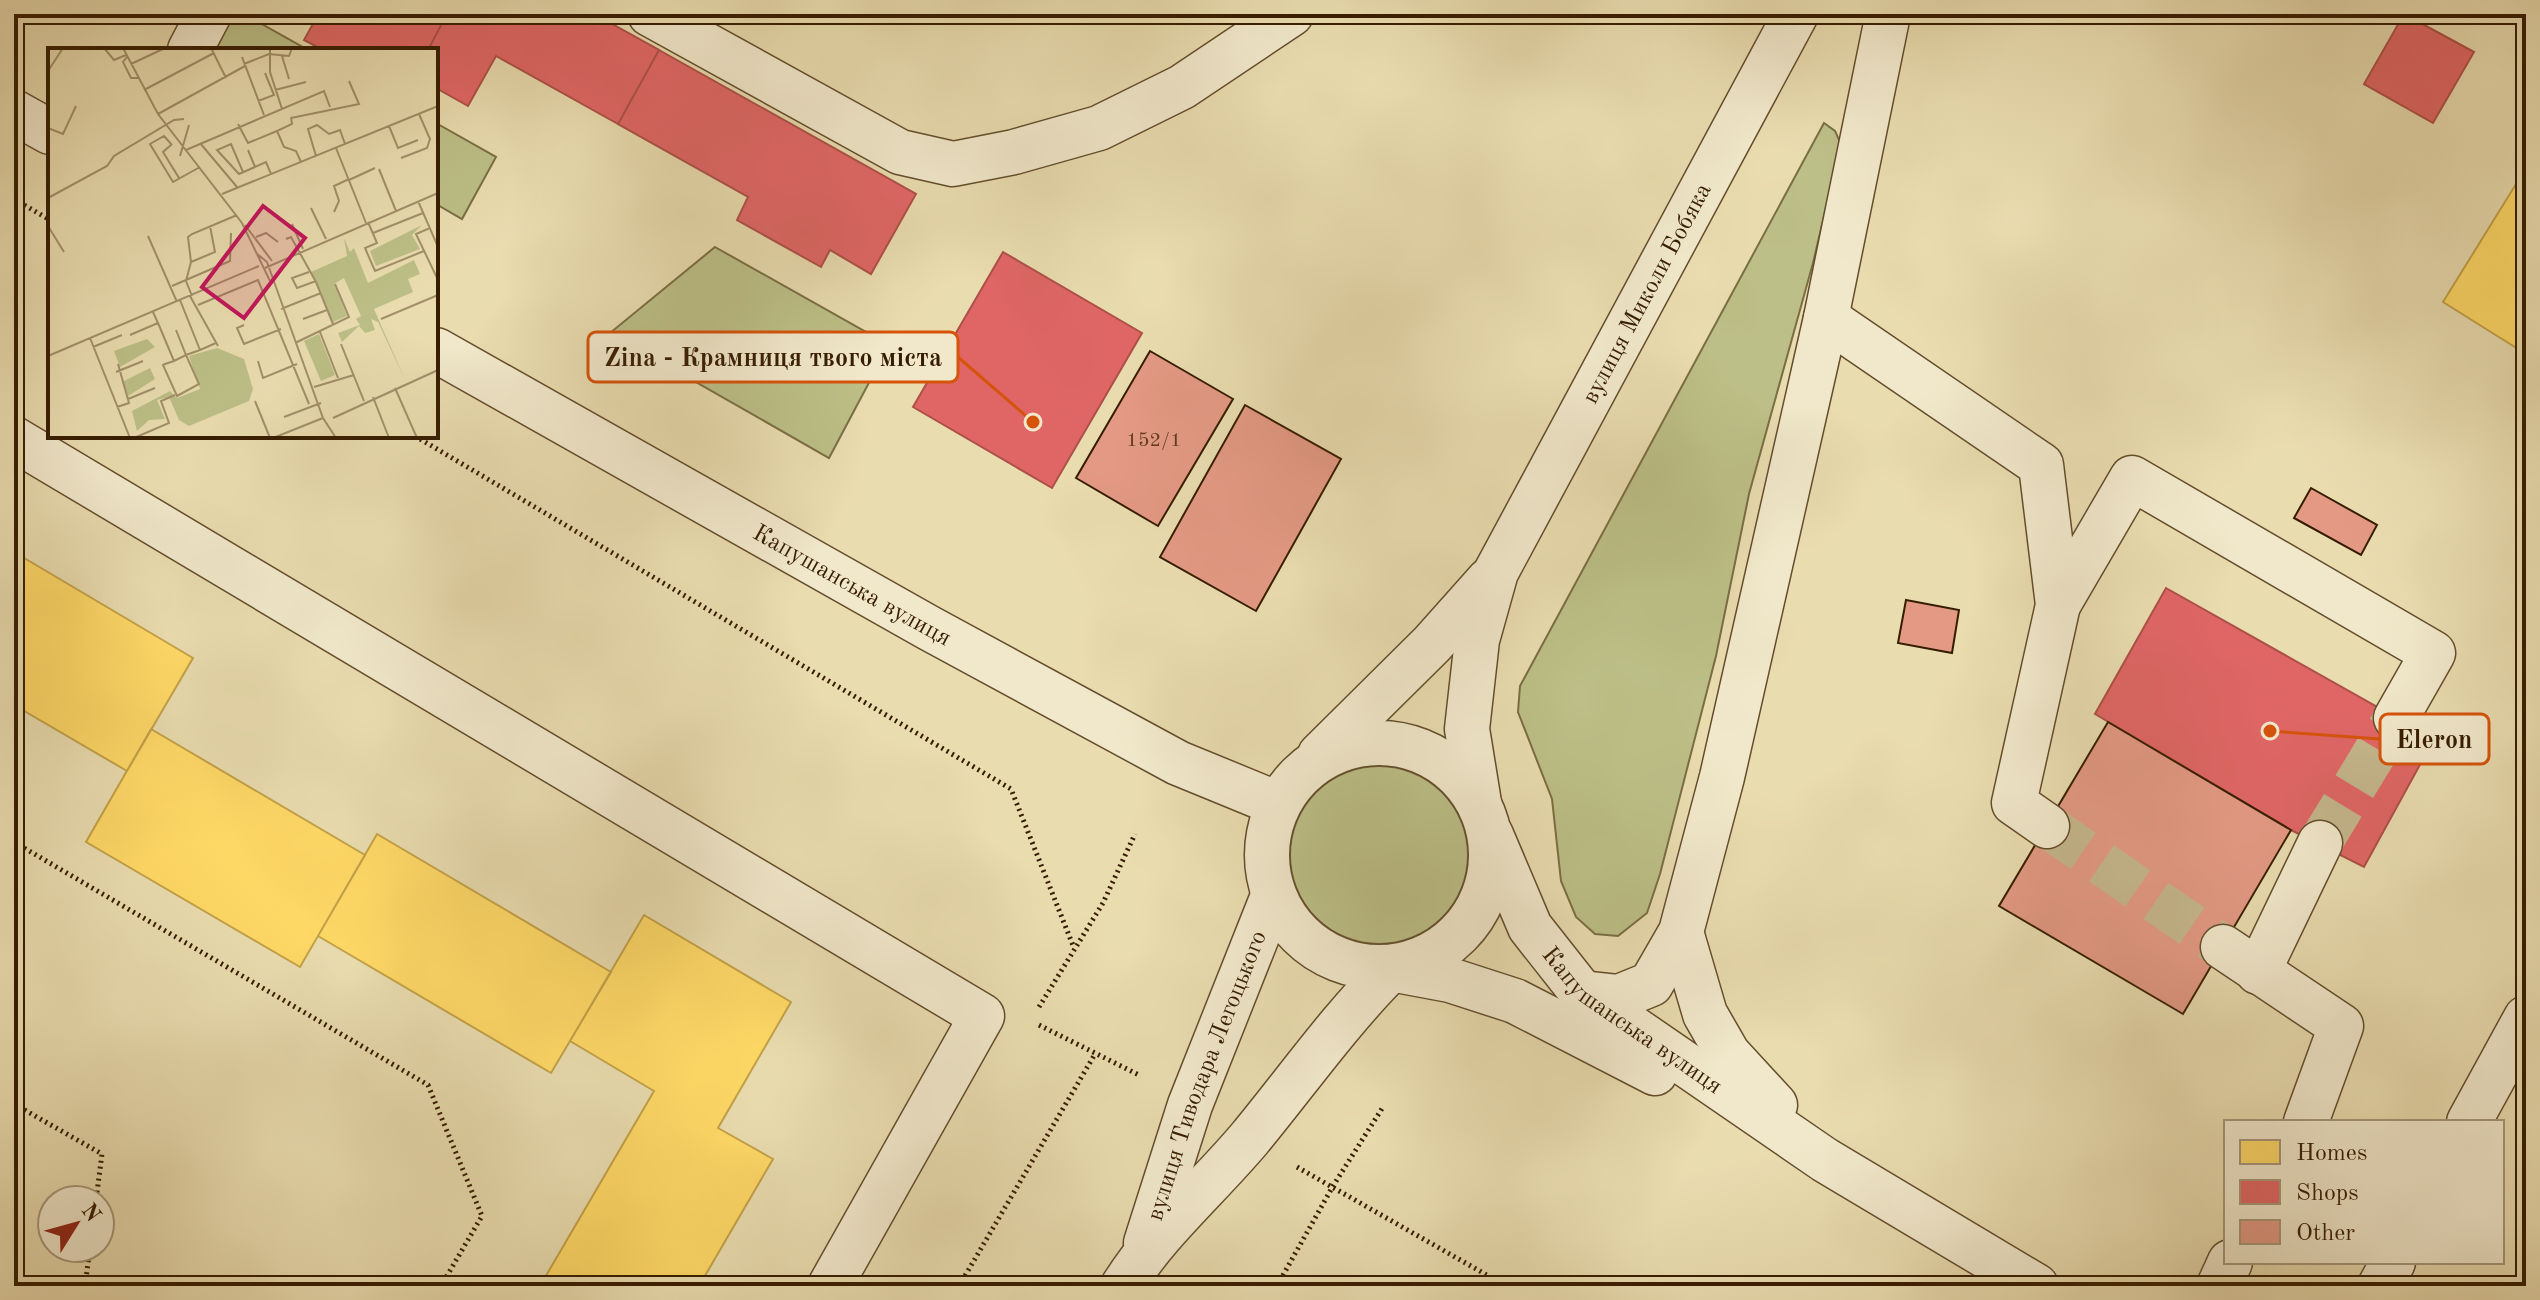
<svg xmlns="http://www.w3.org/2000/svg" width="2540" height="1300" viewBox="0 0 2540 1300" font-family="'Old Standard TT',serif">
	<rect width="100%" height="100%" fill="#e9dcaf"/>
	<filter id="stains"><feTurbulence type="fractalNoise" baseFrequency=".0025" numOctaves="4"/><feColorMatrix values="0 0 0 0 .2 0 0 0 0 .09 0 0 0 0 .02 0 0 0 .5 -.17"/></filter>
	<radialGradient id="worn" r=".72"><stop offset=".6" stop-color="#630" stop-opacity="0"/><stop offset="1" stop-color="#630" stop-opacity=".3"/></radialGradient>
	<path fill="#bcbf87" stroke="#7a6e44" stroke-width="2" d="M 230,14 L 244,14 L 308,50 L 212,50 Z
		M 436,123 L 496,157 L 462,219 L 436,204 Z
		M 1824,123 L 1835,131 L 1841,144 L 1813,263 L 1749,494 L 1716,656 L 1660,874 L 1647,913 L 1618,936 L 1595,934 L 1576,917 L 1561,881 L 1552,799 L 1518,712 L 1520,686 Z
		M 715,247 L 889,345 L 829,458 L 610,333 Z
		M1290 855a89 89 0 1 1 178 0a89 89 0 1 1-178 0Z"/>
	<path fill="#ffd966" stroke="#c3a147" stroke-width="2" d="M 2516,184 L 2526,190 L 2526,354 L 2443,302 Z
		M 14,552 L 193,658 L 127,771 L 14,705 Z
		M 151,729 L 365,855 L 300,967 L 86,842 Z
		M 377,834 L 611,972 L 551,1073 L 318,936 Z
		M 644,915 L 791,1002 L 718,1128 L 773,1159 L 699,1286 L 540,1286 L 654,1091 L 570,1041 Z"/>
	<path fill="#e06666" stroke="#ad5047" stroke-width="2" d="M 299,14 L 447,14 L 428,50 L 323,50 L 304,40 L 314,22 Z
		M 447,14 L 594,14 L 659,50 L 618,124 L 496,56 L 468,106 L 436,88 L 436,50 L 428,50 Z
		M 2404,14 L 2474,52 L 2433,123 L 2364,84 Z
		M 659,50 L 916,194 L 871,274 L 830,250 L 821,267 L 737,220 L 748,197 L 618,124 Z
		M 1003,252 L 1142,333 L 1052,488 L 913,407 Z
		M 2166,588 L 2434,739 L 2364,867 L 2291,830 L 2095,714 Z"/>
	<path fill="#e39984" stroke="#371d00" stroke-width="2" d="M 1150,351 L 1233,399 L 1158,526 L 1076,478 Z
		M 1245,405 L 1341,459 L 1256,611 L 1160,557 Z
		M 2311,488 L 2377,525 L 2361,555 L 2294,518 Z
		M 1906,600 L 1959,610 L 1952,653 L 1898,643 Z
		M 2108,722 L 2291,830 L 2183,1014 L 1999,906 Z"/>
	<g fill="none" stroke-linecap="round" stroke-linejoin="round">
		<path stroke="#c5b68c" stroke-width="44" stroke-dasharray="44 22" stroke-linecap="butt" d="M 2047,826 L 2223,947
			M 2320,843 L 2396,718"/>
		<g stroke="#644d2c" stroke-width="47">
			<g id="minor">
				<path d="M 650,14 L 900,152 L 953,164 L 1014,152 L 1099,128 L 1182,87 L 1291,14"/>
				<path d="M 190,50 L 209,14"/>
				<path d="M 14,112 L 50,132"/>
				<path d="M 1826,318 L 2041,465 L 2058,605 L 2014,803 L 2047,826"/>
				<path id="s1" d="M 436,350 L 929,628 L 1178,763 L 1278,804"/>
				<path d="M 14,439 L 982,1016 L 830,1286"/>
				<path d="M 2058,605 L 2132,478 L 2433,653 L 2396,718"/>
				<circle cx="1379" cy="855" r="112"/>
				<path d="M 1320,755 L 1432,644 L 1489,580"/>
				<path id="s2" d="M 1479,803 L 1467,729 L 1477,640 L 1496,572 L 1796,14"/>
				<path id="s3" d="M 1491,835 L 1530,927 L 1582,993 L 1825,1160 L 2036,1286"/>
				<path d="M 1681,932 L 1705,1014 L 1728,1054 L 1775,1105"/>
				<path d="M 2223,947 L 2341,1026 L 2306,1122"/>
				<path d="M 1391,969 L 1450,980 L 1515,1001 L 1655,1073"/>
				<path d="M 2258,972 L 2320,843"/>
				<path d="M 1582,993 L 1619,997 L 1651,984 L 1681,932 L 1722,777 L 1826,318 L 1888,14"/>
				<path d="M 2469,1122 L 2526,1018"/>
				<path id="s4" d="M 1146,1243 L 1190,1105 L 1273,896"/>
				<path d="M 1123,1286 C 1158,1230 1208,1188 1250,1138 C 1297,1081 1339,1021 1391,969"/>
				<path d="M 2219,1286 L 2230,1262"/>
				<path d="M 2380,1286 L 2393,1262"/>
			</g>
		</g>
		<path stroke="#371d00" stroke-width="5" stroke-dasharray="2 4" stroke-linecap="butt" d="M 14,199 L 50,220
			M 415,436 L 1011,789 L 1074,948
			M 14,842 L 428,1085 L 482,1216 L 441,1286
			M 1039,1007 L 1103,903 L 1135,834
			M 1039,1025 L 1141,1076
			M 14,1104 L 102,1154 L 96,1200
			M 1297,1167 L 1506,1286
			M 85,1286 L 90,1248
			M 959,1286 L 1095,1054
			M 1277,1286 L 1333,1186 L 1383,1107"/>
		<use href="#minor" stroke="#f1e8cb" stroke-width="44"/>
	</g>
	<g text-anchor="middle" stroke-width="8" stroke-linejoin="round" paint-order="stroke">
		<g font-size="20" fill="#623c21">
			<text x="1154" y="446">152/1</text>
		</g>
		<g font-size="24" fill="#371d00" stroke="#f1e8cb">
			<text dy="8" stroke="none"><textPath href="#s2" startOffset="552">вулиця Миколи Бобяка</textPath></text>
			<text dy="8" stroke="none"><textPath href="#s1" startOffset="478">Капушанська вулиця</textPath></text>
			<text dy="8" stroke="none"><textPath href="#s3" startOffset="240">Капушанська вулиця</textPath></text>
			<text dy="8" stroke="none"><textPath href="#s4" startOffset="178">вулиця Тиводара Легоцького</textPath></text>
		</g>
	</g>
	<g transform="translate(48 48)">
		<rect width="390" height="390" fill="#e9dcaf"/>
		<path d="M 374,177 L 364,187 L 372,201 L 328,218 L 322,203 ZM 296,190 L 302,204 L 306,200 L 320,235 L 366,212 L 372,226 L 360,231 L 365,244 L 326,261 L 358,334 L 330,274 L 323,271 L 327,282 L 317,285 L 311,278 L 294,294 L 290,285 L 312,277 L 308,271 L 313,268 L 296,230 L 286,236 L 299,268 L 285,274 L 263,224 L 299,208 ZM 271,286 L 287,327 L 273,333 L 256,293 ZM 99,291 L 107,299 L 72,319 L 66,303 ZM 169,300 L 196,311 L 205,341 L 201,353 L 141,378 L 131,372 L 121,349 L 109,352 L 117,371 L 101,372 L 89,383 L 84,363 L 122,343 L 129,350 L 152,341 L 141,308 ZM 102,320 L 107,331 L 80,348 L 74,334 Z" fill="#bcbf87"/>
		<path fill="none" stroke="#a29069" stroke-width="2" d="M 56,0 L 66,12 L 78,7M 75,0 L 110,66 L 194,175 L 222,233M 163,0 L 178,30M 222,0 L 222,24 L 234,61M 234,8 L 241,31M 79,9 L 75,14 L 83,30 L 90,30M 194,9 L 216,67M 83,16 L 117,0M 196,16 L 221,6 L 241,8 L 244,0M 0,23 L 15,0M 96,42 L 166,5M 227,42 L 258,34M 210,53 L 226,47 L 217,25M 110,66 L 197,18M 243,69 L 244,76 L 229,83 L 236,99 L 248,103 L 253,114M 243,70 L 311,56 L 301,33M 190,76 L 200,95 L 229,83M 341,78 L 350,100 L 370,92M 0,80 L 15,86 L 28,58M 152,95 L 189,139M 124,96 L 115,104 L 131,130M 124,97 L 116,88 L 102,96 L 125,134 L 152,119M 288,100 L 318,175M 138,102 L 276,43 L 282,59M 200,102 L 207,119 L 218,114 L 223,126M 132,108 L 141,77M 268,108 L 260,81 L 269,77 L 281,86 L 292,82 L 297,96M 353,110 L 379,100 L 382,91 L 371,66M 331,121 L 348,163M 195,124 L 183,96 L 169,102 L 191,126 L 207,119M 301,132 L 327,120M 174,146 L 390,58M 0,150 L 59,118 L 66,108 L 126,72 L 136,71M 370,153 L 390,199M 263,160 L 278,191M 286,164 L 291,153 L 286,138 L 301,131M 320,174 L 329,195 L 317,200 L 327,223 L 376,203M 244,176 L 255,201M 197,177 L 224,213M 0,178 L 16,204M 162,178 L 167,204 L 143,214 L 140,189 L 144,186 L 189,167M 382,180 L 368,186 L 390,232M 325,185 L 375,165M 100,188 L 129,254M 208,189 L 218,185 L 230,194M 238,191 L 243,189 L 268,234 L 285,276M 208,205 L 219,214 L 275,370 L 288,390M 143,214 L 138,233 L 144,248M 217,220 L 390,145M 261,224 L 244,230 L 249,240 L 268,233M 124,238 L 182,213 L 183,185M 142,248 L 170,298M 132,252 L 152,302M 150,257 L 210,232 L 261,356M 233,261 L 273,245M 255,271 L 279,262M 333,271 L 390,247M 110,275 L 126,313M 196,277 L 189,280 L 196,296 L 233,281M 128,282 L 138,307 L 151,336 L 129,348 L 115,317 L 117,316 L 126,313 L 138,307 L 152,302 L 168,295M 272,284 L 290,330M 82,287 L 110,275 L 105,264M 42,290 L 82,390M 247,295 L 301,269 L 287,236M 293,296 L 316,353M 45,299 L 74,287M 0,308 L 211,218M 210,313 L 215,330 L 249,316M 68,324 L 95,313M 266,339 L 306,327M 347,340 L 369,390M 325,349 L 341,390M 80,351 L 107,340M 207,353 L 222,390M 69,359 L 81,355 L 70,316M 236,369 L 273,355M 285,370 L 390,322M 86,390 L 121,375 L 113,353 L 127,347M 225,390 L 275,370"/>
		<path fill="#c2185b" fill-opacity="0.15" stroke="#c2185b" stroke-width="4" d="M 215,158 L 257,190 L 196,270 L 154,239 Z"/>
		<rect width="390" height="390" fill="none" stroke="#371d00" stroke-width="4"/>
	</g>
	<path fill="none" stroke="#d6530b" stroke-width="3" d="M1033 422L958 357M2270 731L2380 739"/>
	<g fill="#d6530b" stroke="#f1e8cb" stroke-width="3">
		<circle cx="1033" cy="422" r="8"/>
		<circle cx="2270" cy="731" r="8"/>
	</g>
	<g fill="#f1e8cb" stroke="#d6530b" stroke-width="3">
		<rect x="588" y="332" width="370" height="50" rx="8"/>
		<rect x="2380" y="714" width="109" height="50" rx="8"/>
	</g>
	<g font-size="26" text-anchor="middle" font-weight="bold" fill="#371d00">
		<text x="773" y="366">Zina - Крамниця твого міста</text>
		<text x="2434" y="748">Eleron</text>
	</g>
	<rect width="2540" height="1300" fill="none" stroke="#e9dcaf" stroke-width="48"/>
	<rect x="16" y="16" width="2508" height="1268" fill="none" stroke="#371d00" stroke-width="4"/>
	<rect x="24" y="24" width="2492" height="1252" fill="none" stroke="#371d00" stroke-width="2"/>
	<rect x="2224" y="1120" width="280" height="144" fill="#f1e8cb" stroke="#a7977a" stroke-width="2"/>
	<rect x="2240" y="1140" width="40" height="24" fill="#ffd966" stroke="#a7977a" stroke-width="2"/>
	<text x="2296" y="1160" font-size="24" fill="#371d00">Homes</text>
	<rect x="2240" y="1180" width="40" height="24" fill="#e06666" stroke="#a7977a" stroke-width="2"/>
	<text x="2296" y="1200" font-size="24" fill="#371d00">Shops</text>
	<rect x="2240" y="1220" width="40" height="24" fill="#e39984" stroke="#a7977a" stroke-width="2"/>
	<text x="2296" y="1240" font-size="24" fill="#371d00">Other</text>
	<g transform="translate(76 1224) rotate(53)"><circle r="38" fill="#f1e8cb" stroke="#a7977a" stroke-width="2"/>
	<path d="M0-6L14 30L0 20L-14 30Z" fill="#8f2418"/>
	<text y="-12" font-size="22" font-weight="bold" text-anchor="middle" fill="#371d00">N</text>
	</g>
	<rect width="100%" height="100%" filter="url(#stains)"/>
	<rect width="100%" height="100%" fill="url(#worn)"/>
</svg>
